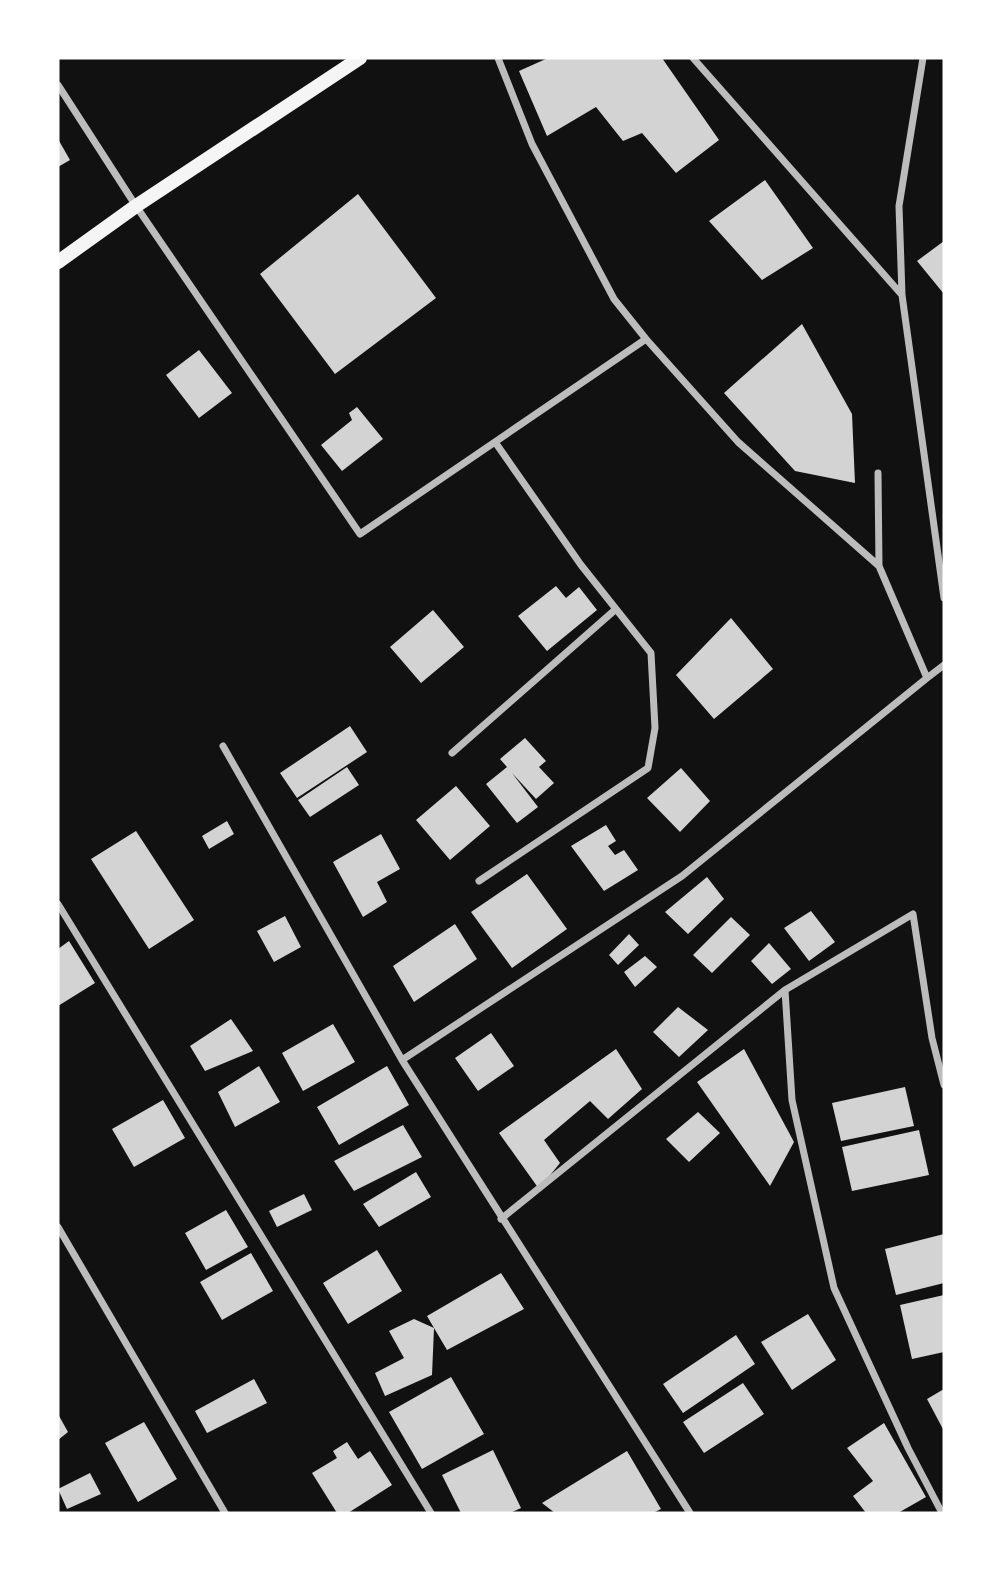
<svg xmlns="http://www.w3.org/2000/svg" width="1002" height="1571" viewBox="0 0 1002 1571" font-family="'Space Grotesk',sans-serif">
	<rect width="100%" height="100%" fill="#111"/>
	<path fill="#d3d3d3" d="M 548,58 L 662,58 L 719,140 L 676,173 L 642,133 L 623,141 L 596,107 L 547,136 L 519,71 Z
		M 58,139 L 70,160 L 58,167 Z
		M 765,180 L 813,248 L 762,280 L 709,221 Z
		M 358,194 L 436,298 L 335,374 L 260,274 Z
		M 944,241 L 944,294 L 917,261 Z
		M 802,324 L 852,414 L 855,483 L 795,471 L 724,393 Z
		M 199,350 L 232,393 L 199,418 L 166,375 Z
		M 357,407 L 383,439 L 342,471 L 321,445 L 352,420 L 349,413 Z
		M 556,586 L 566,598 L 579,587 L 597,610 L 547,651 L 518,616 Z
		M 433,610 L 464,647 L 421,683 L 390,647 Z
		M 731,618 L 773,669 L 714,719 L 676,675 Z
		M 350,726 L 367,752 L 297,798 L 280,773 Z
		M 525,738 L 546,761 L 539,767 L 554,783 L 536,799 L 512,773 L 538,807 L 517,823 L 486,784 L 507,767 L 500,759 Z
		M 347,767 L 359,785 L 310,817 L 298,800 Z
		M 681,768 L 710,801 L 680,832 L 647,798 Z
		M 456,786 L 490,826 L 450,860 L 416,820 Z
		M 227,821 L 234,834 L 209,849 L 202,836 Z
		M 606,825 L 616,841 L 608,846 L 615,855 L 624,850 L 638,870 L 604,891 L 571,846 Z
		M 136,831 L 194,920 L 149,949 L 91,859 Z
		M 381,834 L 400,869 L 377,882 L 387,902 L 363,917 L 333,862 Z
		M 527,874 L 567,929 L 512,968 L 471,912 Z
		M 707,877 L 724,899 L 688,934 L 665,912 Z
		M 811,911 L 835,942 L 809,961 L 784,928 Z
		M 285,916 L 301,947 L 274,962 L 257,931 Z
		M 731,917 L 750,935 L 712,973 L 693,955 Z
		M 455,924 L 477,959 L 414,1002 L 393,966 Z
		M 629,934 L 639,945 L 618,965 L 609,955 Z
		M 69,941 L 95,983 L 58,1006 L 58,949 Z
		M 769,943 L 791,969 L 772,984 L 751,961 Z
		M 645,956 L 657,967 L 635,987 L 624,972 Z
		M 678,1007 L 708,1030 L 679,1057 L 653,1032 Z
		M 231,1019 L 253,1051 L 205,1071 L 190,1046 Z
		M 333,1024 L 355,1062 L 303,1091 L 282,1053 Z
		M 491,1033 L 514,1066 L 478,1091 L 455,1058 Z
		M 616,1049 L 642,1089 L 608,1119 L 590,1101 L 544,1140 L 560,1163 L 539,1189 L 499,1133 Z
		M 744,1049 L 794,1142 L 770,1186 L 697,1082 Z
		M 259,1066 L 280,1102 L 235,1127 L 218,1092 Z
		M 387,1066 L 409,1105 L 339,1145 L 317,1107 Z
		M 905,1087 L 914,1126 L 841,1141 L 832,1103 Z
		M 163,1100 L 185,1138 L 134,1167 L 112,1129 Z
		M 698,1112 L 720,1133 L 689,1162 L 666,1139 Z
		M 403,1125 L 422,1157 L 354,1191 L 334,1161 Z
		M 919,1130 L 929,1175 L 852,1191 L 842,1147 Z
		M 416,1172 L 431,1197 L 379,1227 L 363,1204 Z
		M 304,1194 L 312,1210 L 277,1227 L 269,1211 Z
		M 226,1210 L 248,1247 L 206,1270 L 185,1233 Z
		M 944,1234 L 944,1283 L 896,1295 L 885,1249 Z
		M 377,1250 L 402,1291 L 348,1324 L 323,1283 Z
		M 251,1253 L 273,1291 L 222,1320 L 200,1282 Z
		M 501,1273 L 524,1309 L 447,1350 L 434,1328 L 432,1375 L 385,1396 L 375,1373 L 404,1358 L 389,1331 L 414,1319 L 434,1328 L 427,1316 Z
		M 944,1295 L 944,1352 L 912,1359 L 900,1305 Z
		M 808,1314 L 836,1360 L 792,1390 L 761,1342 Z
		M 736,1335 L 755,1364 L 683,1413 L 663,1384 Z
		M 451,1377 L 484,1434 L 422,1469 L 389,1412 Z
		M 254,1379 L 267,1403 L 207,1433 L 195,1411 Z
		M 743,1383 L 764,1414 L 704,1453 L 683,1422 Z
		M 944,1389 L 944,1431 L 927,1399 Z
		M 58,1414 L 68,1432 L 58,1440 Z
		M 144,1422 L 177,1479 L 138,1502 L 105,1443 Z
		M 884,1423 L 926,1497 L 898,1513 L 866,1513 L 853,1496 L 873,1481 L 847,1448 Z
		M 347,1442 L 358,1459 L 370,1451 L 392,1485 L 348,1513 L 337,1513 L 312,1473 L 337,1458 L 333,1451 Z
		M 493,1450 L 521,1508 L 510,1513 L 461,1513 L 442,1475 Z
		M 627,1451 L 661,1509 L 653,1513 L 555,1513 L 542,1503 Z
		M 90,1473 L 101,1494 L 67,1509 L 58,1489 Z"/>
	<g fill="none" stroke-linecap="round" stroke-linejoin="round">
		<path stroke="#bcbcbc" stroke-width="7" d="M 693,58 L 902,295
			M 923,58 L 899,206 L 902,295 L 944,598
			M 58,85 L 136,206 L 360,534 L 646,339
			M 878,473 L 879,566
			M 927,678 L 944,665
			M 223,746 L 402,1060 L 690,1513
			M 452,753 L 616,609
			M 479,881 L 648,768 L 655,728 L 651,653 L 581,565 L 495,442
			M 58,904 L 431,1513
			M 785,990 L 913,914 L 932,1038 L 944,1085
			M 402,1060 L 682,876 L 927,678 L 879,566 L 738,442 L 646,339 L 614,299 L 532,144 L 498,58
			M 501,1219 L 785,990 L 792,1100 L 834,1288 L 908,1448 L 942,1513
			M 58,1227 L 225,1513"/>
		<path stroke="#f5f5f5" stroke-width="14" d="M 58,262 L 136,206 L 360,58"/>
	</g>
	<rect width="1002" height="1571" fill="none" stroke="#ffffff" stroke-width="119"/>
</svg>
